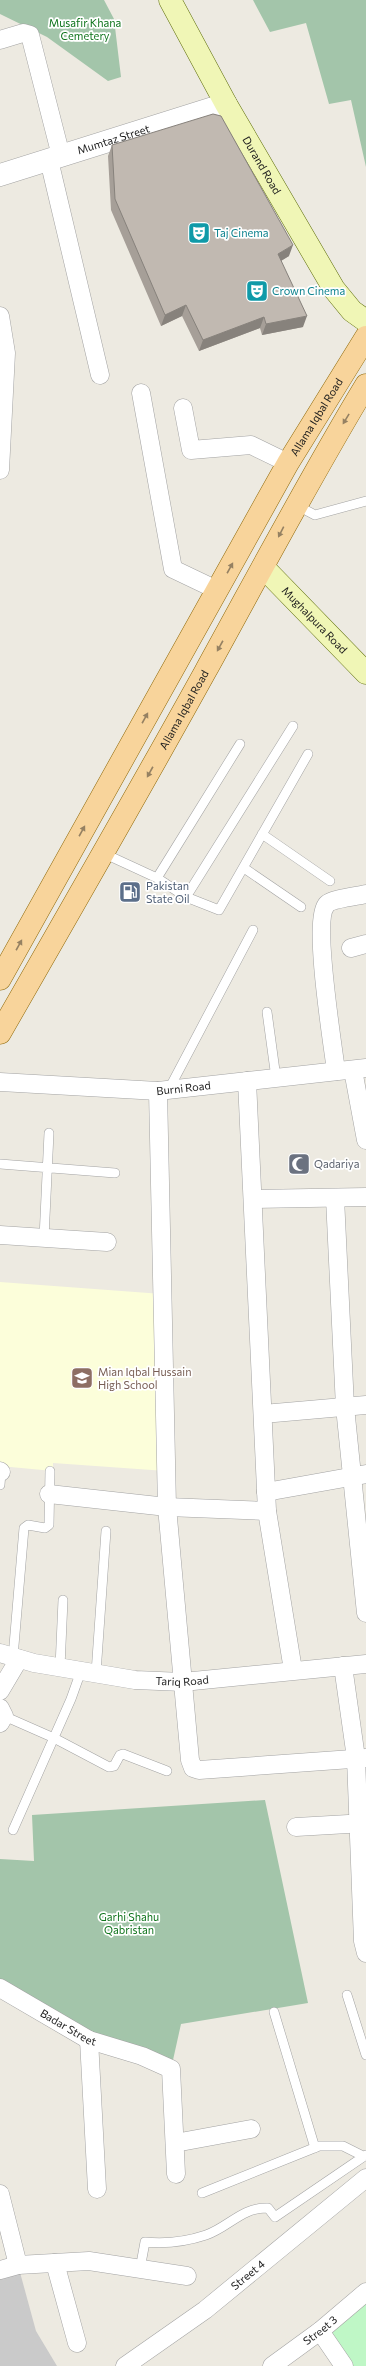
<svg xmlns="http://www.w3.org/2000/svg" width="366" height="2366" viewBox="0 0 366 2366" font-family="Commissioner,sans-serif">
	<rect width="100%" height="100%" fill="#edeae1"/>
	<path fill="#fcfeda" d="M 0,1282 L 162,1294 L 166,1471 L 53,1463 L 53,1471 L 0,1466 Z"/>
	<path fill="#cacaca" d="M 18,2265 L 36,2331 L 57,2366 L 0,2366 L 0,2270 Z"/>
	<path fill="#a3c5aa" d="M 0,0 L 104,0 L 114,19 L 121,77 L 108,81 L 47,37 L 0,14 Z
		M 253,0 L 366,0 L 366,167 L 351,100 L 329,104 L 306,23 L 270,32 Z
		M 265,1800 L 308,2003 L 181,2024 L 171,2069 L 0,1988 L 0,1859 L 34,1861 L 32,1815 Z"/>
	<path fill="#bff7c6" d="M 366,2292 L 366,2366 L 345,2366 L 320,2331 Z"/>
	<g fill="none" stroke-linecap="round" stroke-linejoin="round">
		<g stroke="#a3a3a3" stroke-width="10">
			<path id="service" d="M 296,505 L 315,515 L 366,501
				M 262,834 L 330,881
				M 105,854 L 157,878 L 186,897 L 219,910 L 308,754
				M 244,868 L 301,907
				M 157,878 L 240,744
				M 186,897 L 293,726
				M 267,1012 L 276,1078
				M 169,1089 L 253,930
				M 0,1164 L 115,1173
				M 44,1238 L 49,1133
				M 0,1485 L 1,1472
				M 13,1657 L 24,1528 L 28,1525 L 45,1528 L 49,1525 L 50,1471
				M 60,1667 L 63,1600
				M 96,1673 L 106,1531
				M 4,1716 L 54,1738 L 109,1767 L 114,1766 L 120,1755 L 123,1754 L 167,1771
				M 13,1830 L 71,1699 L 81,1671
				M 347,1995 L 366,2055
				M 274,2012 L 315,2148
				M 202,2193 L 319,2146 L 343,2146 L 363,2156
				M 140,2269 L 145,2242 C 165,2244 188,2241 206,2235 C 229,2227 242,2207 268,2208 L 275,2217 L 366,2155"/>
		</g>
		<g stroke="#a3a3a3" stroke-width="19">
			<g id="minor">
				<path d="M 0,40 L 23,33 L 30,35 L 61,156"/>
				<path d="M 49,160 L 100,375"/>
				<path d="M 0,316 L 6,353 L 0,470"/>
				<path d="M 141,393 L 173,569 L 217,590"/>
				<path d="M 183,408 L 191,450 L 251,445 L 288,463"/>
				<path d="M 351,948 L 366,944"/>
				<path d="M 353,1070 L 366,1140"/>
				<path d="M 336,1071 C 333,1046 312,919 327,904 C 332,899 358,896 366,894"/>
				<path d="M 247,1081 L 267,1511 L 293,1670"/>
				<path id="s1" d="M 0,1082 L 158,1091 L 366,1068"/>
				<path d="M 158,1091 L 167,1507 L 190,1760 L 193,1768 L 199,1770 L 366,1758"/>
				<path d="M 335,1198 L 345,1407 L 366,1613"/>
				<path d="M 253,1199 L 366,1197"/>
				<path d="M 0,1235 L 107,1242"/>
				<path d="M 263,1414 L 366,1405"/>
				<path d="M 0,1471 L 1,1472"/>
				<path d="M 266,1492 L 366,1474"/>
				<path d="M 49,1494 L 167,1507 L 267,1511"/>
				<path id="s2" d="M 0,1653 L 34,1663 L 135,1680 L 183,1682 L 366,1664"/>
				<path d="M 343,1666 L 356,1758 L 363,1941 L 366,1953"/>
				<path d="M 0,1691 L 19,1659"/>
				<path d="M 0,1708 L 4,1716 L 0,1723"/>
				<path d="M 296,1827 L 366,1823"/>
				<path id="s3" d="M 0,1988 L 89,2040 L 142,2056 L 171,2069 L 176,2174"/>
				<path d="M 89,2040 L 97,2189"/>
				<path d="M 175,2143 L 251,2129"/>
				<path d="M 0,2194 L 18,2265 L 0,2270"/>
				<path d="M 55,2263 L 77,2343"/>
				<path d="M 18,2265 L 89,2261 L 187,2276"/>
				<path d="M 320,2331 L 344,2366"/>
				<path id="s4" d="M 125,2366 L 205,2310 L 366,2178"/>
				<path id="s5" d="M 272,2366 L 320,2331 L 366,2292"/>
			</g>
		</g>
		<g stroke="#a3a3a3" stroke-width="23">
			<g id="tertiary">
				<path id="s6" d="M 0,175 L 226,104"/>
			</g>
		</g>
		<g stroke="#5d6d09" stroke-width="23">
			<g id="secondary">
				<path id="s7" d="M 170,0 L 226,104 L 334,289 L 352,311 L 366,321"/>
				<path id="s8" d="M 263,567 L 366,673"/>
			</g>
		</g>
		<g stroke="#8e6706" stroke-width="23">
			<g id="primary">
				<path id="s9" d="M 0,979 L 288,463 L 366,337"/>
				<path id="s10" d="M 0,1033 C 69,913 138,793 205,672 C 258,576 309,479 366,385"/>
			</g>
		</g>
		<use href="#service" stroke="#fff" stroke-width="9"/>
		<use href="#minor" stroke="#fff" stroke-width="18"/>
		<use href="#tertiary" stroke="#fff" stroke-width="22"/>
		<use href="#secondary" stroke="#f0f6b6" stroke-width="22"/>
		<use href="#primary" stroke="#f8d49b" stroke-width="22"/>
	</g>
	<path fill="#a69f98" d="M 112,145 L 289,256 L 281,261 L 303,327 L 262,335 L 260,328 L 199,351 L 182,316 L 161,326 L 111,210 L 108,156 Z"/>
	<path fill="#87827c" d="M 293,245 L 289,256 L 274,265 L 278,254 Z
		M 186,305 L 182,316 L 161,326 L 165,315 Z
		M 307,316 L 303,327 L 262,335 L 266,324 Z
		M 264,317 L 260,328 L 199,351 L 203,340 Z"/>
	<path fill="#c1b9b1" stroke="#87827c" d="M 213,114 L 221,116 L 293,245 L 278,254 L 307,316 L 266,324 L 264,317 L 203,340 L 186,305 L 165,315 L 115,199 L 112,145 Z"/>
	<defs><path id="oneway-solid" d="M-6-.8H1V-3.2L6.5 0L1 3.2V.8H-6Z"/></defs>
	<g fill="#958162">
		<use href="#oneway-solid" transform="translate(346 419) rotate(121)"/>
		<use href="#oneway-solid" transform="translate(281 532) rotate(117)"/>
		<use href="#oneway-solid" transform="translate(230 568) rotate(-61)"/>
		<use href="#oneway-solid" transform="translate(220 646) rotate(119)"/>
		<use href="#oneway-solid" transform="translate(145 718) rotate(-61)"/>
		<use href="#oneway-solid" transform="translate(150 772) rotate(119)"/>
		<use href="#oneway-solid" transform="translate(82 831) rotate(-61)"/>
		<use href="#oneway-solid" transform="translate(19 945) rotate(-61)"/>
	</g>
	<defs>
		<g id="theatre-square" transform="scale(1.15)"><rect x="-9" y="-9" width="18" height="18" rx="4" fill="#0f9aa8" stroke="#fff"/><path d="M-5-5.5Q0-4 5-5.5V0Q5 5 0 6Q-5 5-5 0ZM-3.3-2.5H-1v1.5H-3.3ZM1-2.5H3.3v1.5H1ZM-2.8 1Q0 5.5 2.8 1Z" fill="#fff"/></g>
		<g id="fuel-square" transform="scale(1.15)"><rect x="-9" y="-9" width="18" height="18" rx="4" fill="#5c6f8a" stroke="#fff"/><path d="M-5.5-6h7V0h2V4h1.3V-2.5L3-4.5l.8-.8L6-3V5H2.5V1h-1V6h-7ZM-4.2-4.7v3.2H.2V-4.7Z" fill="#fff"/></g>
		<g id="mosque-square" transform="scale(1.15)"><rect x="-9" y="-9" width="18" height="18" rx="4" fill="#6b7280" stroke="#fff"/><path d="M3.5-4.9A6 6 0 1 0 3.5 4.9A5 5 0 1 1 3.5-4.9Z" fill="#fff"/></g>
		<g id="school-square" transform="scale(1.15)"><rect x="-9" y="-9" width="18" height="18" rx="4" fill="#8d6e63" stroke="#fff"/><path d="M0-5L7-2L0 1L-7-2ZM-4 1L0 2.5L4 1V4Q0 6-4 4Z" fill="#fff"/></g>
	</defs>
	<g fill-rule="evenodd">
		<use href="#theatre-square" x="199" y="233"/>
		<use href="#theatre-square" x="257" y="291"/>
		<use href="#fuel-square" x="130" y="892"/>
		<use href="#mosque-square" x="299" y="1164"/>
		<use href="#school-square" x="82" y="1378"/>
	</g>
	<g text-anchor="middle" stroke-width="3.5" stroke-linejoin="round" paint-order="stroke">
		<g font-size="11" fill="#0f741c" stroke="#fff">
			<text x="85" y="27">Musafir Khana<tspan x="85" dy="13">Cemetery</tspan></text>
			<text x="129" y="1921">Garhi Shahu<tspan x="129" dy="13">Qabristan</tspan></text>
		</g>
		<g font-size="11" fill="#1c1c1c" stroke="#fff">
			<text dy="4" stroke="none"><textPath href="#s6" startOffset="119">Mumtaz Street</textPath></text>
			<text dy="4" stroke="none"><textPath href="#s7" startOffset="189">Durand Road</textPath></text>
			<text dy="4" stroke="none"><textPath href="#s9" startOffset="645">Allama Iqbal Road</textPath></text>
			<text dy="4" stroke="none"><textPath href="#s8" startOffset="74">Mughalpura Road</textPath></text>
			<text dy="4" stroke="none"><textPath href="#s10" startOffset="372">Allama Iqbal Road</textPath></text>
			<text dy="4" stroke="none"><textPath href="#s1" startOffset="184">Burni Road</textPath></text>
			<text dy="4" stroke="none"><textPath href="#s2" startOffset="185">Tariq Road</textPath></text>
			<text dy="4" stroke="none"><textPath href="#s3" startOffset="79">Badar Street</textPath></text>
			<text dy="4" stroke="none"><textPath href="#s4" startOffset="153">Street 4</textPath></text>
			<text dy="4" stroke="none"><textPath href="#s5" startOffset="60">Street 3</textPath></text>
		</g>
		<g font-size="11" fill="#0d838f" stroke="#fff" text-anchor="start">
			<text x="214" y="237">Taj Cinema</text>
			<text x="272" y="295">Crown Cinema</text>
		</g>
		<g font-size="11" fill="#4e5e75" stroke="#fff" text-anchor="start">
			<text x="146" y="890">Pakistan<tspan x="146" dy="13">State Oil</tspan></text>
		</g>
		<g font-size="11" fill="#5b616d" stroke="#fff" text-anchor="start">
			<text x="314" y="1168">Qadariya</text>
		</g>
		<g font-size="11" fill="#785e54" stroke="#fff" text-anchor="start">
			<text x="98" y="1376">Mian Iqbal Hussain<tspan x="98" dy="13">High School</tspan></text>
		</g>
	</g>
</svg>
